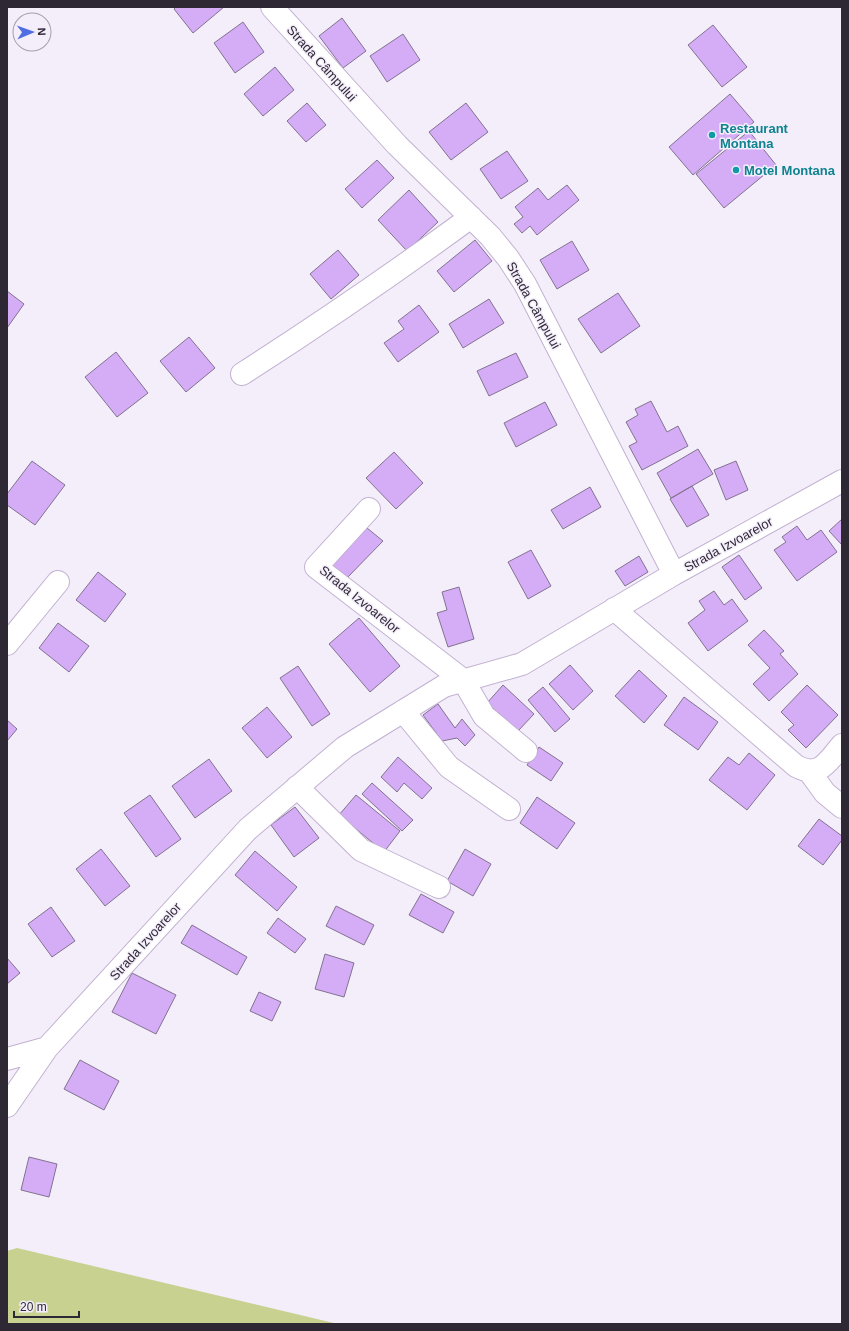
<svg xmlns="http://www.w3.org/2000/svg" width="849" height="1331" viewBox="0 0 849 1331" font-family="Arial,sans-serif">
	<rect width="100%" height="100%" fill="#f4eefb"/>
	<path fill="#c8d190" d="M 17,1248 L 338,1324 L 7,1324 L 7,1251 Z"/>
	<path fill="#d5adf6" stroke="#827290" d="M 176,7 L 224,7 L 193,33 L 174,9 Z
		M 342,18 L 366,51 L 343,68 L 319,36 Z
		M 243,22 L 264,52 L 235,73 L 214,43 Z
		M 713,25 L 747,67 L 722,87 L 688,45 Z
		M 403,34 L 420,60 L 387,82 L 370,56 Z
		M 275,67 L 294,90 L 263,116 L 244,94 Z
		M 730,94 L 754,122 L 693,175 L 669,147 Z
		M 307,103 L 326,125 L 306,142 L 287,121 Z
		M 466,103 L 488,132 L 451,160 L 429,132 Z
		M 749,131 L 776,165 L 724,208 L 696,174 Z
		M 507,151 L 528,181 L 501,199 L 480,169 Z
		M 377,160 L 394,178 L 362,208 L 345,189 Z
		M 567,185 L 579,200 L 537,235 L 530,226 L 522,233 L 514,224 L 523,217 L 515,207 L 538,188 L 548,200 Z
		M 409,190 L 438,222 L 407,251 L 378,220 Z
		M 475,240 L 492,261 L 454,292 L 437,271 Z
		M 572,241 L 589,270 L 557,289 L 540,260 Z
		M 338,250 L 359,275 L 331,299 L 310,274 Z
		M 7,291 L 24,304 L 7,328 Z
		M 618,293 L 640,326 L 601,353 L 578,319 Z
		M 489,299 L 504,323 L 463,348 L 449,324 Z
		M 419,305 L 439,332 L 398,362 L 384,343 L 404,329 L 398,321 Z
		M 189,337 L 215,368 L 186,392 L 160,361 Z
		M 116,352 L 148,393 L 117,417 L 85,377 Z
		M 516,353 L 528,377 L 489,396 L 477,371 Z
		M 651,401 L 667,432 L 678,426 L 688,446 L 642,470 L 629,446 L 637,442 L 626,422 L 638,415 L 635,409 Z
		M 545,402 L 557,425 L 516,447 L 504,423 Z
		M 698,449 L 713,474 L 671,498 L 657,473 Z
		M 394,452 L 423,483 L 396,509 L 366,478 Z
		M 32,461 L 65,485 L 35,525 L 7,505 L 7,494 Z
		M 736,461 L 748,490 L 726,500 L 714,470 Z
		M 692,486 L 709,515 L 687,527 L 670,499 Z
		M 590,487 L 601,507 L 563,529 L 551,510 Z
		M 842,519 L 842,545 L 829,531 Z
		M 797,526 L 807,540 L 821,530 L 837,552 L 797,581 L 774,550 L 786,542 L 782,537 Z
		M 367,528 L 383,541 L 345,580 L 330,567 Z
		M 531,550 L 551,586 L 528,599 L 508,562 Z
		M 739,555 L 762,588 L 745,600 L 722,567 Z
		M 639,556 L 648,572 L 625,586 L 615,571 Z
		M 98,572 L 126,594 L 105,622 L 76,600 Z
		M 459,587 L 474,639 L 448,647 L 437,613 L 447,610 L 442,592 Z
		M 714,591 L 724,605 L 732,599 L 748,621 L 708,651 L 688,623 L 705,610 L 699,601 Z
		M 359,618 L 400,666 L 370,692 L 329,644 Z
		M 58,623 L 89,646 L 69,672 L 39,648 Z
		M 764,630 L 784,651 L 780,654 L 798,674 L 769,701 L 753,684 L 770,668 L 748,645 Z
		M 570,665 L 593,691 L 573,710 L 549,684 Z
		M 298,666 L 330,714 L 312,726 L 280,678 Z
		M 639,670 L 667,696 L 644,723 L 615,696 Z
		M 503,685 L 534,714 L 518,731 L 487,703 Z
		M 807,685 L 838,715 L 806,748 L 788,730 L 794,725 L 781,712 Z
		M 543,687 L 570,719 L 555,732 L 528,700 Z
		M 684,697 L 718,722 L 698,750 L 664,725 Z
		M 438,704 L 455,728 L 462,719 L 475,735 L 465,746 L 457,738 L 442,741 L 423,715 Z
		M 267,707 L 292,737 L 267,758 L 242,728 Z
		M 7,720 L 17,729 L 7,741 Z
		M 539,747 L 563,763 L 551,781 L 527,765 Z
		M 749,753 L 775,775 L 747,810 L 709,780 L 728,757 L 739,765 Z
		M 398,757 L 432,788 L 422,799 L 404,783 L 397,792 L 381,777 Z
		M 209,759 L 232,791 L 195,818 L 172,786 Z
		M 372,783 L 413,820 L 402,831 L 362,794 Z
		M 150,795 L 181,839 L 156,857 L 124,813 Z
		M 356,795 L 400,831 L 384,852 L 339,815 Z
		M 537,797 L 575,823 L 557,849 L 520,823 Z
		M 295,807 L 319,838 L 294,857 L 271,825 Z
		M 819,819 L 842,836 L 842,840 L 823,865 L 798,846 Z
		M 101,849 L 130,886 L 105,906 L 76,869 Z
		M 465,849 L 491,864 L 473,896 L 447,881 Z
		M 255,851 L 297,887 L 277,911 L 235,875 Z
		M 421,894 L 454,912 L 443,933 L 409,915 Z
		M 336,906 L 374,925 L 364,945 L 326,926 Z
		M 51,907 L 75,941 L 52,957 L 28,924 Z
		M 278,918 L 306,939 L 295,953 L 267,933 Z
		M 192,925 L 247,957 L 237,975 L 181,943 Z
		M 325,954 L 354,963 L 344,997 L 315,989 Z
		M 7,958 L 20,973 L 7,984 Z
		M 132,973 L 176,995 L 156,1034 L 112,1012 Z
		M 259,992 L 281,1002 L 272,1021 L 250,1011 Z
		M 80,1060 L 119,1081 L 104,1110 L 64,1089 Z
		M 29,1157 L 57,1164 L 49,1197 L 21,1190 Z"/>
	<g fill="none" stroke-linecap="round" stroke-linejoin="round">
		<g stroke="#c2b1d1" stroke-width="24">
			<path id="minor" d="M 272,7 L 397,145 L 490,236 L 508,258 L 525,284 L 674,574
				M 242,374 C 320,324 396,272 471,217
				M 369,509 L 316,567 L 463,680 L 484,716 L 526,751
				M 614,609 L 796,766 C 820,779 828,761 842,745
				M 7,644 L 58,582
				M 403,711 L 449,767 L 509,809
				M 809,771 L 825,793 L 842,807
				M 297,787 L 361,850 L 439,887
				M 7,1059 L 47,1048
				M 7,1106 L 47,1048 L 248,829 L 345,747 L 444,686 L 522,664 L 674,574 L 842,481"/>
		</g>
		<use href="#minor" stroke="#fff" stroke-width="22"/>
	</g>
	<g fill="#0f9aa8" stroke="#f4eefb" stroke-width="1.5">
		<circle cx="712" cy="135" r="4"/>
		<circle cx="736" cy="170" r="4"/>
	</g>
	<g text-anchor="middle" stroke-width="3" stroke-linejoin="round" paint-order="stroke">
		<g font-size="13" fill="#2e2734" stroke="#f4eefb">
			<text transform="translate(322 63) rotate(48)" y="5">Strada Câmpului</text>
			<text transform="translate(534 305) rotate(61)" y="5">Strada Câmpului</text>
			<text transform="translate(728 544) rotate(-29)" y="5">Strada Izvoarelor</text>
			<text transform="translate(360 599) rotate(39)" y="5">Strada Izvoarelor</text>
			<text transform="translate(145 941) rotate(-48)" y="5">Strada Izvoarelor</text>
		</g>
		<g font-size="13" font-weight="bold" fill="#0d838f" stroke="#f4eefb" text-anchor="start">
			<text x="720" y="133">Restaurant<tspan x="720" dy="15">Montana</tspan></text>
			<text x="744" y="175">Motel Montana</text>
		</g>
	</g>
	<rect width="849" height="1331" fill="none" stroke="#2e2734" stroke-width="16"/>
	<g transform="translate(32 32) rotate(88)"><circle r="19" fill="#f4eefb" stroke="#a59eab"/>
	<path d="M0-3L7 15L0 10L-7 15Z" fill="#516de2"/>
	<text y="-6" font-size="11" font-weight="bold" text-anchor="middle" fill="#2e2734">N</text>
	</g>
	<path d="M14 1311v6h65v-6" fill="none" stroke="#2e2734" stroke-width="2"/>
	<text x="20" y="1311" font-size="12" fill="#2e2734" stroke="#f4eefb" stroke-width="3" paint-order="stroke">20 m</text>
</svg>
